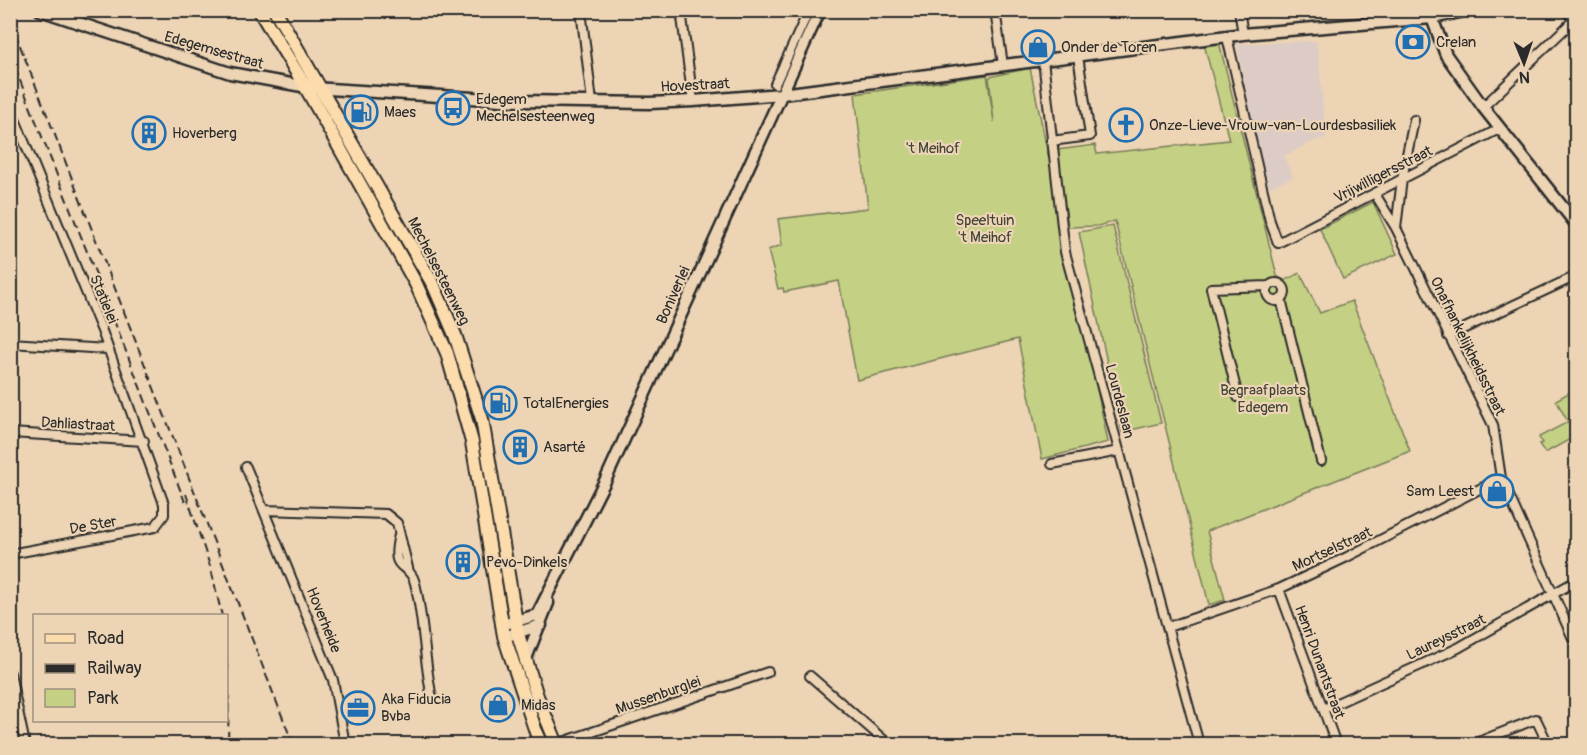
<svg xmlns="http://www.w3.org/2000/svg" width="1587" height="755" viewBox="0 0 1587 755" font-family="Pangolin,sans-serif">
	<rect width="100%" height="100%" fill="#ecd4b4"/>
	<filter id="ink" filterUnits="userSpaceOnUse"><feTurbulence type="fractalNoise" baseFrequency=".0167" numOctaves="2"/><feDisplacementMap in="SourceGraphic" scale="12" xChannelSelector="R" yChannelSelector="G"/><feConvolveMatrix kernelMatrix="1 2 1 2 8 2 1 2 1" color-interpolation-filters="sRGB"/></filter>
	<g filter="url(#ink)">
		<path fill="#ddccc5" d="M 1317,41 L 1326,138 L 1316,140 L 1284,156 L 1293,177 L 1269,188 L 1247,97 L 1237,44 Z"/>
		<path fill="#c4d084" stroke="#787e58" stroke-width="1.5" d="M 1219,42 L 1277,276 L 1284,281 L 1300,273 L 1320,313 L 1352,301 L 1410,451 L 1207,531 L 1225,600 L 1209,605 L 1115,221 L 1098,226 L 1068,227 L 1057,150 L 1095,145 L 1097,154 L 1229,140 L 1204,44 Z
			M 1030,68 L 1108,442 L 1042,459 L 1018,339 L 857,380 L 839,281 L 784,292 L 783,288 L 778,289 L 768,250 L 782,245 L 778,219 L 868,208 L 855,94 L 987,75 L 994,122 L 989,77 Z
			M 1373,202 L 1397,254 L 1343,279 L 1320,229 Z
			M 1113,226 L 1161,423 L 1122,432 L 1079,232 Z
			M 1572,391 L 1576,399 L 1576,436 L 1545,453 L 1539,444 L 1542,443 L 1539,437 L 1568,422 L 1556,400 Z"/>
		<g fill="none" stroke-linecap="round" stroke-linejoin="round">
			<g stroke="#2b2b2b" stroke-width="12">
				<path id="street" d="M 581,10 L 592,102
					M 681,10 L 693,101
					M 995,10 L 1003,65
					M 1239,10 L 1243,34
					M 1372,10 L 1375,23
					M 1227,37 L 1270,221 L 1278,243 L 1499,129
					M 1043,60 L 1065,252 L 1199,744
					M 775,84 L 809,10
					M 10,107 L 102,331 L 164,504 L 164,515 L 155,527 L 10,554
					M 1483,107 L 1575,19
					M 1051,141 L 1090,136 L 1078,56
					M 1375,194 L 1396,228 L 1493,425 L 1501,478 L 1576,645
					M 1396,228 L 1402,179 L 1414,120
					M1267 292a9 9 0 1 1 18 0a9 9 0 1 1-18 0Z
					M 1281,299 L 1321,461
					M 1448,336 L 1576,276
					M 10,343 L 107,349
					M 1238,397 L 1211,288 L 1269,286
					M 10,433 L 144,441
					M 1052,464 L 1119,451
					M 246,467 L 333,680 L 345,744
					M 264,510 L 386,514 L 397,523 L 409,572
					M 399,535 C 389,576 409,560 415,583 C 424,620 424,660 432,698
					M 1279,589 L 1336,744
					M 1168,627 L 1279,589 L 1347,557 L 1501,478
					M 10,673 L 25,744
					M 810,676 L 885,741 L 895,744
					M 1324,709 L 1458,648 L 1576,581
					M 525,744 L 538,741
					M 557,744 L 768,672
					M 1473,744 L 1536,719 L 1548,744"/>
			</g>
			<g stroke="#2b2b2b" stroke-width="15">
				<path id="secondary" d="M 40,10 L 230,73 L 313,88 L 519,101 L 650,103 L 693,101 L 782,94 L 1243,34 L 1432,18 L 1469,10
					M 1568,10 L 1576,21
					M 1432,18 L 1446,55 L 1483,107 L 1576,224
					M 502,625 L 537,615 L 606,479 L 820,10
					M 510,635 L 541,625
					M 525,661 L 548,603"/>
			</g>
			<g stroke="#2b2b2b" stroke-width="16">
				<path id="primary" d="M 259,10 L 305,86 L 416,284 L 447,353 L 472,442 L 504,636 L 540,744
					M 275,10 L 434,286 L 455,335 L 482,419 L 518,634 L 537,696 L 557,744"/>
			</g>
			<use href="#street" stroke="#ecd4b4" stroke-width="8"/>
			<use href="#secondary" stroke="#ecd4b4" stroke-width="10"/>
			<use href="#primary" stroke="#fcdcac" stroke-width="12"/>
			<path stroke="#2b2b2b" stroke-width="2" stroke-dasharray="9 4.5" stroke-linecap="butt" d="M 10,20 L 293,744
				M 10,55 L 185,502
				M 186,494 L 211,569 L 222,616
				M 226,650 L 229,689 L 228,744"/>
		</g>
	</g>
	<defs>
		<g id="bank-ring" transform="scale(1.725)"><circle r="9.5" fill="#ecd4b4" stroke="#1f6fb2" stroke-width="1.5"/><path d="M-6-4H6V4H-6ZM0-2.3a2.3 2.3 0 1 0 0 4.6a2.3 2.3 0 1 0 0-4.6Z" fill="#1f6fb2"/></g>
		<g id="shop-ring" transform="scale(1.725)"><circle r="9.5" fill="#ecd4b4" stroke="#1f6fb2" stroke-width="1.5"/><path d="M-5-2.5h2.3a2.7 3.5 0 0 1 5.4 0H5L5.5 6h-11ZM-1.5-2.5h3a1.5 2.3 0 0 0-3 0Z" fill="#1f6fb2"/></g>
		<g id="bus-ring" transform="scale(1.725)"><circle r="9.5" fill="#ecd4b4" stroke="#1f6fb2" stroke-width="1.5"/><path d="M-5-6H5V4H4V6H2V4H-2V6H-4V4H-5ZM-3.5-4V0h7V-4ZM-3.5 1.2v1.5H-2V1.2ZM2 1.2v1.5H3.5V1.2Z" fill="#1f6fb2"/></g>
		<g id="fuel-ring" transform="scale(1.725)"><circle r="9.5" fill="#ecd4b4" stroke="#1f6fb2" stroke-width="1.5"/><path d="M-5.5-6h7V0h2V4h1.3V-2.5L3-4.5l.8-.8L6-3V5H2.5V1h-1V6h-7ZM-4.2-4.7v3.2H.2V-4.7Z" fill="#1f6fb2"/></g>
		<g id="church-ring" transform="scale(1.725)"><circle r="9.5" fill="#ecd4b4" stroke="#1f6fb2" stroke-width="1.5"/><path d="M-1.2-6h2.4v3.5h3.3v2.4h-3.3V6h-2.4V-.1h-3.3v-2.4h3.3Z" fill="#1f6fb2"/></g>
		<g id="building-ring" transform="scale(1.725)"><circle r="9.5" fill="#ecd4b4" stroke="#1f6fb2" stroke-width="1.5"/><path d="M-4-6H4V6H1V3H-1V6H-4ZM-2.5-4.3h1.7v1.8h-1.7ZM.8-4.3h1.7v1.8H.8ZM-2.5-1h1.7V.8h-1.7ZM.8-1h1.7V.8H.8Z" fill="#1f6fb2"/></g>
		<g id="office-ring" transform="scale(1.725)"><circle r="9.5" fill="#ecd4b4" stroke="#1f6fb2" stroke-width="1.5"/><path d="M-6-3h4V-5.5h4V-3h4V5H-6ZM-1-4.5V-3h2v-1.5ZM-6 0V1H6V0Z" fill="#1f6fb2"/></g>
	</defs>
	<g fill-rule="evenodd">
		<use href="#bank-ring" x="1413" y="42"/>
		<use href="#shop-ring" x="1038" y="47"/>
		<use href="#bus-ring" x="453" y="108"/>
		<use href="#fuel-ring" x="361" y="112"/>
		<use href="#church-ring" x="1126" y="125"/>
		<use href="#building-ring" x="149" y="133"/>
		<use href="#fuel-ring" x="500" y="403"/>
		<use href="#building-ring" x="520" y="447"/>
		<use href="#shop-ring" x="1497" y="491"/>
		<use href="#building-ring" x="463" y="562"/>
		<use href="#shop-ring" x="498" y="705"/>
		<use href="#office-ring" x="358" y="708"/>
	</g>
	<g text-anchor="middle" stroke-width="4.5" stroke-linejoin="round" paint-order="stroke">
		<g font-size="15" fill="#2b2b2b" stroke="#ecd4b4" text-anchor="start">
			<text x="1436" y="47">Crelan</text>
			<text x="1061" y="52">Onder de Toren</text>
			<text x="476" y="104">Edegem<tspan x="476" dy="17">Mechelsesteenweg</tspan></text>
			<text x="384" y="117">Maes</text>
			<text x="1149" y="130">Onze-Lieve-Vrouw-van-Lourdesbasiliek</text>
			<text x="172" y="138">Hoverberg</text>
			<text x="523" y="408">TotalEnergies</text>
			<text x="543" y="452">Asarté</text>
			<text x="1474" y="496" text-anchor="end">Sam Leest</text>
			<text x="486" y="567">Pevo-Dinkels</text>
			<text x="381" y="704">Aka Fiducia<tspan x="381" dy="17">Bvba</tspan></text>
			<text x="521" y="710">Midas</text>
		</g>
		<g font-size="15" fill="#2b2b2b" stroke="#ecd4b4">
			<text transform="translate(214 50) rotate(16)" y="5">Edegemsestraat</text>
			<text transform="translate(695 85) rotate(-3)" y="5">Hovestraat</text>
			<text transform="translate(1383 174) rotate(-27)" y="5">Vrijwilligersstraat</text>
			<text transform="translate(439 271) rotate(63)" y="5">Mechelsesteenweg</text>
			<text transform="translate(673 295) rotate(-66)" y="5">Boniverlei</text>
			<text transform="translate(104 299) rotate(68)" y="5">Statielei</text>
			<text transform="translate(1468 346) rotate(64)" y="5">Onafhankelijkheidsstraat</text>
			<text transform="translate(1120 401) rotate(75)" y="5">Lourdeslaan</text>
			<text transform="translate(78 424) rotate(3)" y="5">Dahliastraat</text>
			<text transform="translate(93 525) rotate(-10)" y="5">De Ster</text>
			<text transform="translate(1332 549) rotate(-25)" y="5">Mortselstraat</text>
			<text transform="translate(324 620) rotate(68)" y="5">Hoverheide</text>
			<text transform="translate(1446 637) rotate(-26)" y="5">Laureysstraat</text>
			<text transform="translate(1320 662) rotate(70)" y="5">Henri Dunantstraat</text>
			<text transform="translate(658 695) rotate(-19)" y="5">Mussenburglei</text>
		</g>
		<g font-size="15" fill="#424438" stroke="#ecd4b4">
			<text x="933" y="153">'t Meihof</text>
			<text x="985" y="225">Speeltuin<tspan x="985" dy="17">'t Meihof</tspan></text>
			<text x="1263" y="395">Begraafplaats<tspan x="1263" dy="17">Edegem</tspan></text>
		</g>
	</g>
	<rect width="1587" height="755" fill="none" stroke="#ecd4b4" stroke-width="36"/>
	<rect x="18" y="18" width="1551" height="719" fill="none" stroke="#2b2b2b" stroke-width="2" filter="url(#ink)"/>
	<rect x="33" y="614" width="195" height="108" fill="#ecd4b4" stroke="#9f907d" stroke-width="1.5"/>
	<rect x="45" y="634" width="30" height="9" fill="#fcdcac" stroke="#9f907d" stroke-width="1.5"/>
	<text x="87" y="644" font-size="18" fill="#2b2b2b">Road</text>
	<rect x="45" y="664" width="30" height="9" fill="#2b2b2b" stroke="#9f907d" stroke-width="1.5"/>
	<text x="87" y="674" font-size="18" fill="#2b2b2b">Railway</text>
	<rect x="45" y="689" width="30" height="18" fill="#c4d084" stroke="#9f907d" stroke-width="1.5"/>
	<text x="87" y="704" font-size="18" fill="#2b2b2b">Park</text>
	<g transform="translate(1524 63) rotate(178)" stroke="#ecd4b4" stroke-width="4.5" paint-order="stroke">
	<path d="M0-4.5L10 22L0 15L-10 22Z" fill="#2b2b2b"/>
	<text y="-9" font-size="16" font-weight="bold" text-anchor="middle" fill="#2b2b2b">N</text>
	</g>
</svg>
